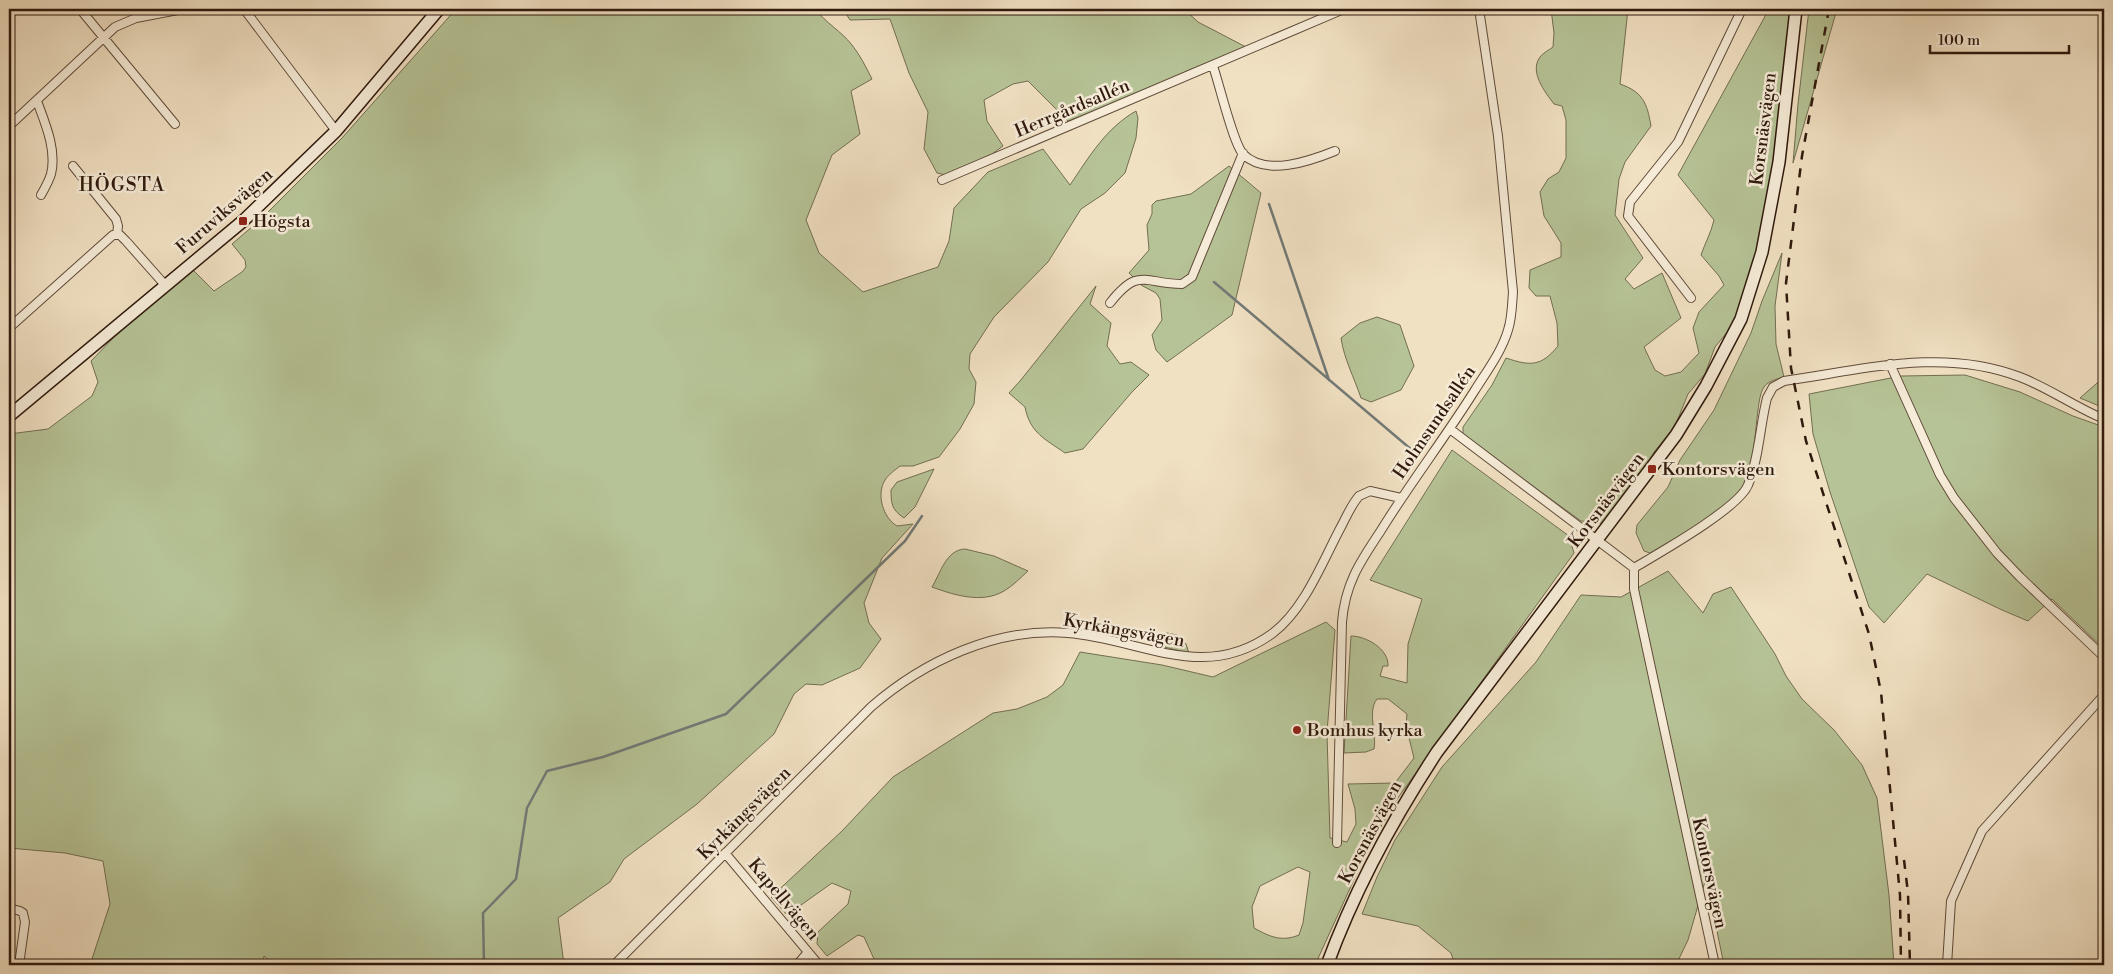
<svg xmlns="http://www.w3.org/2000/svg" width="2113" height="974" viewBox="0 0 2113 974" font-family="'Libre Bodoni',serif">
	<rect width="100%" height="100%" fill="#f1e1c3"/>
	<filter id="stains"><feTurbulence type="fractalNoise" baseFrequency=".004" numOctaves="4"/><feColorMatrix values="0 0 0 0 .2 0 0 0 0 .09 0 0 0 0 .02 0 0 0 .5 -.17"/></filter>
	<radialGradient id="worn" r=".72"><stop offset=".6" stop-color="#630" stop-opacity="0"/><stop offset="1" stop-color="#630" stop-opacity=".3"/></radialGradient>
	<path fill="#b6c396" stroke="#726e52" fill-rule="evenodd" d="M 456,9 L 815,9 C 826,23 841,31 852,45 C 860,55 866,67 872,79 L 851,91 L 860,134 L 832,155 L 806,220 L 819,253 L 863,292 L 938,267 L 949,241 L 954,208 L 988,172 L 1043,149 L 1070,185 C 1089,157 1106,128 1136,111 L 1138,118 L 1136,138 L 1125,173 L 1105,193 L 1081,209 L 1048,262 L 994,317 L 970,354 L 969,369 L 976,382 L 974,404 L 960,429 L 939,457 L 913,466 L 900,466 C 895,470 888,475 885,480 C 876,494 883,518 897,526 L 913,524 L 882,558 L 864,603 L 869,623 L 881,639 L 860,668 L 822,685 L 806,684 L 794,694 L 774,734 L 697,804 L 624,859 L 610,882 L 558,918 L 564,965 L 275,965 L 264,956 L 263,965 L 90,965 L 110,904 L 103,861 L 65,853 L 9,848 L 9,434 L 48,429 L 92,396 L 98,382 L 91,361 L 121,330 L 193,270 L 214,291 L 242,272 L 246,267 L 245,260 L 232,244 L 260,220 L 342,138 Z
		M 843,9 L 1138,9 L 1153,10 L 1184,9 L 1198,22 L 1246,47 L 1187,71 L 1129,98 L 1068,121 L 1028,81 L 1013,84 L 984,100 L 987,121 L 1003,146 L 992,154 L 946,175 L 937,173 L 924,149 L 928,112 L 909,73 L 890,19 L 850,20 Z
		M 1551,9 L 1628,9 L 1620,84 C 1643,92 1647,103 1651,126 L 1625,162 L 1619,179 L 1615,215 L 1643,258 L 1625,279 L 1634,289 L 1662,273 L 1681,318 L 1644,347 L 1655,370 L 1665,376 L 1681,372 L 1699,353 L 1693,328 L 1699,312 L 1724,285 L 1719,276 L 1701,255 C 1705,243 1711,233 1714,220 L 1678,175 L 1769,9 L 1792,9 L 1774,159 L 1759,250 L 1738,319 L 1715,347 L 1705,374 L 1688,394 L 1675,426 L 1654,452 L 1642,475 L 1601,523 L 1581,521 L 1501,463 L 1490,457 L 1463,435 L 1463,427 L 1492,385 L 1506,358 C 1530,366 1541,367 1558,346 L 1557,323 L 1550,296 L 1536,296 L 1529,288 L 1530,270 L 1561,257 L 1561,243 L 1544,216 L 1540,192 L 1548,179 L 1559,172 L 1566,158 L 1566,120 L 1562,106 L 1554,104 C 1545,92 1529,72 1540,57 C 1543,53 1549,50 1553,47 L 1554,33 Z
		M 1809,9 L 1837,9 L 1793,163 L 1798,104 Z
		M 1229,166 L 1261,193 L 1232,315 L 1167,362 L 1156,350 L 1152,335 L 1162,320 L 1160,299 L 1156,293 L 1141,285 L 1129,273 L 1149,250 L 1147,225 L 1152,214 L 1152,205 L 1156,201 L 1191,194 Z
		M 1782,253 L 1775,306 L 1776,344 L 1784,377 C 1777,379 1768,381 1764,387 C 1760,393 1759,403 1758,410 C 1755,432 1754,465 1744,485 C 1731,509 1674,538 1650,553 L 1644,551 L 1636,533 L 1637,525 L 1668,487 L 1680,460 L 1714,410 L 1751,333 L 1762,301 Z
		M 1096,286 L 1090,304 L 1111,323 L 1107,346 L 1120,364 L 1131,362 L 1149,375 L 1132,392 L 1083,449 L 1065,453 C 1045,439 1030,433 1025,407 L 1009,393 L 1020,381 Z
		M 1377,317 L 1400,325 L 1414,366 L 1401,390 L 1371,402 L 1361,398 C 1354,377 1344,359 1341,338 L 1360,323 Z
		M 1965,375 L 2020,392 L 2073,416 L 2104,427 L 2104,649 L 2052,599 L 2028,621 L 2002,610 L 1927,574 L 1884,623 L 1869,607 L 1830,492 L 1813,434 L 1809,394 L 1901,376 Z
		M 2104,377 L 2104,408 L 2080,398 Z
		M 1452,450 L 1569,536 L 1574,553 L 1395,802 L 1368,849 L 1315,965 L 872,965 L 874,959 L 864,937 L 858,935 L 827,956 L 817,944 L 818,932 L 848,904 L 851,891 L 832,883 L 787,915 L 771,897 L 842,831 L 893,777 L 993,713 L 1017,709 L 1047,697 L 1063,685 L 1080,652 L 1162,665 L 1213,677 L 1326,622 L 1335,630 L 1327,733 L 1330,838 L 1347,842 L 1356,824 L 1355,809 L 1348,784 L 1395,783 L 1414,758 L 1406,726 L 1407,714 L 1388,699 L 1377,699 C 1367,712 1377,733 1374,749 L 1366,752 L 1344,753 L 1351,636 C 1366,636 1389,649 1388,666 L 1383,666 L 1380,676 L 1407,683 L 1408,644 L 1422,599 L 1370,580 ZM 1298,867 L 1310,872 L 1303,923 L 1299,935 C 1282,942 1270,937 1254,928 L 1252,907 L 1260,886 Z
		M 934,469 L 915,507 L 904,518 C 892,510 891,504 891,490 L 897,482 Z
		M 965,549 L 994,556 L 1028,571 C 1021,577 1013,586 1004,591 C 982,604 954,595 932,587 C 941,572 946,550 965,549 Z
		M 1668,571 L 1703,613 L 1713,594 L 1731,587 L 1775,654 L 1786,676 L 1802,699 L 1834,730 L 1862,765 L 1877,798 L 1889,895 L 1894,965 L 1724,965 L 1706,878 L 1688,940 L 1676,965 L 1455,965 L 1451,953 L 1418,926 L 1362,914 L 1377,877 L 1395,840 L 1442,767 L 1536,662 L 1581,595 L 1621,597 Z
		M 1167,633 L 1177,635 L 1186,644 L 1189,653 L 1156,645 L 1154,640 Z"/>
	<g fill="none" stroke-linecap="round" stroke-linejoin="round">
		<path stroke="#727a77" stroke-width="2.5" d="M 1269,204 L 1329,380
			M 1214,282 L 1419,456
			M 484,965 L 483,913 L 516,879 L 527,808 L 547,771 L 603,757 L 726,714 L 905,541 L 922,516"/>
		<g stroke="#604b3a" stroke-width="10">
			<path id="street" d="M 80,9 L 175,124
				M 244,9 L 336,131
				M 1213,66 C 1219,83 1233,143 1243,154 C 1266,177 1310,161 1335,151
				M 37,101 C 45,123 57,150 51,174 C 49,181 45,188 41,195
				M 9,126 L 115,27 L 136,18 L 183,9
				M 73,166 L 116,219 L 118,226 L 117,235
				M 942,180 L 1344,9
				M 1691,298 L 1628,216 L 1630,202 L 1678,142 L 1742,9
				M 1110,303 C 1139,266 1145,284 1182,284 L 1192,277 L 1243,153
				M 9,328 L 113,235 L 120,235 L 126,241 L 165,285
				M 1890,364 L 1940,475 L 1954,498 L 1997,553 L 2020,577 L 2104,657
				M 1450,429 L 1634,568 L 1634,589 L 1715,965
				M 1634,568 C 1659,553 1739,508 1748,485 C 1759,459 1760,425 1767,398 L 1773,387 L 1784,381 C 1862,370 1942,347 2020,377 C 2049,388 2075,407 2104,419
				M 1337,843 L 1342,622 C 1345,584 1360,562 1380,532 C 1410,483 1445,438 1475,390 C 1487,371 1502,351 1508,330 C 1512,318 1512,304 1513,292 L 1498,136 L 1479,9
				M 725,853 L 819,965
				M 9,908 L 20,911 L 23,913 L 25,922 L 19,965
				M 614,965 L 871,707 C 924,661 996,627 1068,633 C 1142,639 1204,684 1273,633 C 1305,609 1323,560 1342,525 C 1347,515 1352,504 1359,496 L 1370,491 L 1401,498
				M 797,965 L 808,952
				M 1947,965 L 1951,901 L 1982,831 L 2104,695"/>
		</g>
		<g stroke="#2f190d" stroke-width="14">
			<path id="secondary" d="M 9,416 L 243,221 L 336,131 L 439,9
				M 1327,965 C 1355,889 1393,819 1437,752 L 1676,435 L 1706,386 L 1741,319 L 1762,252 L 1779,162 L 1796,9"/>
		</g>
		<use href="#street" stroke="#f6ecd8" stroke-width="8"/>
		<use href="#secondary" stroke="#f6ecd8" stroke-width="11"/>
		<path stroke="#2f190d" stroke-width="2.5" stroke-dasharray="9 9" stroke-linecap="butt" d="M 1829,9 L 1802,156 L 1786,283 L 1791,368 L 1806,441 L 1869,634 L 1881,692 L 1900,895 L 1901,965
			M 1904,860 L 1908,893 L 1910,965"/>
	</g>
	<g fill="#8f2418" stroke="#f6ecd8" stroke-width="2">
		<rect x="238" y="216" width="10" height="10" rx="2.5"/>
		<rect x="1647" y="464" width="10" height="10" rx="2.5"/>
		<circle cx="1297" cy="730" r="5"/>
	</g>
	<g text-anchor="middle" stroke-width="5" stroke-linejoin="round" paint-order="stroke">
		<g font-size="18" fill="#2f190d" stroke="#f6ecd8">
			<text transform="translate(1072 108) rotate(-23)" y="6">Herrgårdsallén</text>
			<text transform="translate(1763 129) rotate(-83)" y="6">Korsnäsvägen</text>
			<text transform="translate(224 211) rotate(-41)" y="6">Furuviksvägen</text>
			<text transform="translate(1434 422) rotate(-56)" y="6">Holmsundsallén</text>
			<text transform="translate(1606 500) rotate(-53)" y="6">Korsnäsvägen</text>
			<text transform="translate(1124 630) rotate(10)" y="6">Kyrkängsvägen</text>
			<text transform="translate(744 813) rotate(-45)" y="6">Kyrkängsvägen</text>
			<text transform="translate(1370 832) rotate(-62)" y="6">Korsnäsvägen</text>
			<text transform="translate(1710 873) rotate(78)" y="6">Kontorsvägen</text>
			<text transform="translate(784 899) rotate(50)" y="6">Kapellvägen</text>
		</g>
		<g font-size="18" fill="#2f190d" stroke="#f6ecd8" text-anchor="start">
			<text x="253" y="227">Högsta</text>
			<text x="1662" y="475">Kontorsvägen</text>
			<text x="1307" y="736">Bomhus kyrka</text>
		</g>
		<g font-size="19" letter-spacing="1" fill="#2f190d" stroke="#f6ecd8">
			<text x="122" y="191">HÖGSTA</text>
		</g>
	</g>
	<rect width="2113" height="974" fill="none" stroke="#f1e1c3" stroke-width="30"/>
	<rect x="10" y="10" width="2093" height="954" fill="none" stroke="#2f190d" stroke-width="2.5"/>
	<rect x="15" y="15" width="2083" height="944" fill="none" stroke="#2f190d"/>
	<path d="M1930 45v8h139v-8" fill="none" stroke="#2f190d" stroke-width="2.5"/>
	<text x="1938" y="45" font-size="15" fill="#2f190d" stroke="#f6ecd8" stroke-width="4" paint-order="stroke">100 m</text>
	<rect width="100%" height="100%" filter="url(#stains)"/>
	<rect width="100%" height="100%" fill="url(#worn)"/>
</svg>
